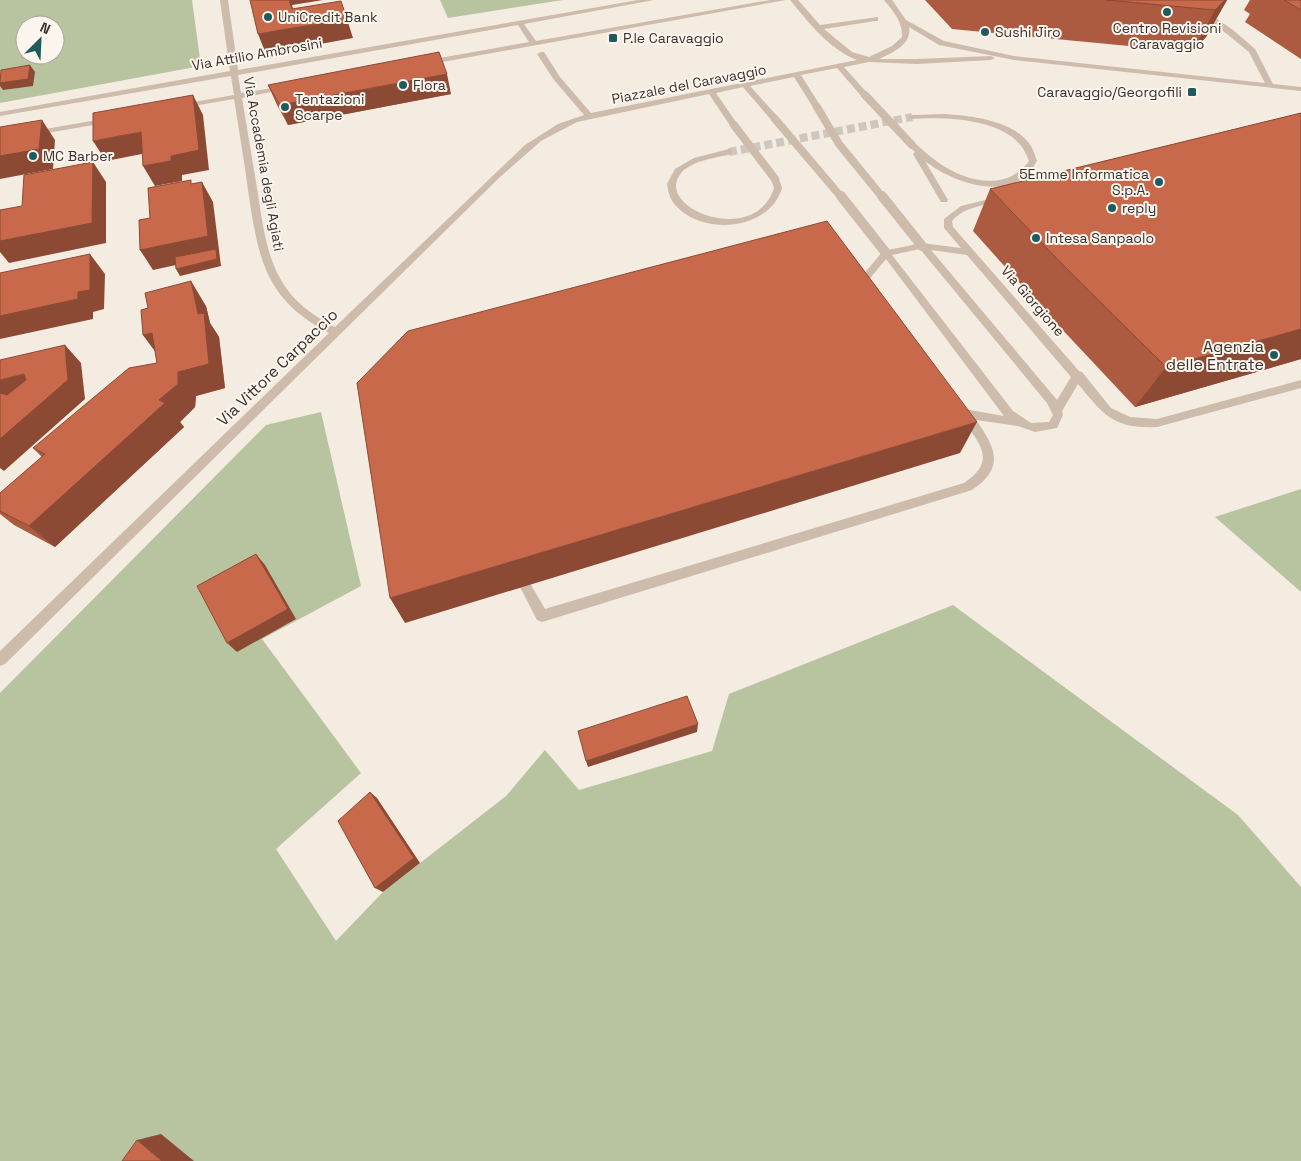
<svg xmlns="http://www.w3.org/2000/svg" width="1301" height="1161" viewBox="0 0 1301 1161" font-family="'Space Grotesk',sans-serif">
	<rect width="100%" height="100%" fill="#f4ebe1"/>
	<path fill="#b8c4a0" fill-rule="evenodd" d="M 0,0 L 192,0 L 201,66 L 0,103 ZM 25,25 L 55,25 L 55,55 L 25,55 Z
		M 440,0 L 563,0 L 448,18 Z
		M 321,412 L 361,586 L 262,639 L 361,773 L 276,849 L 336,941 L 383,892 L 506,796 L 545,750 L 579,790 L 712,751 L 729,694 L 953,605 L 1238,815 L 1301,887 L 1301,1161 L 0,1161 L 0,693 L 266,425 Z
		M 1301,489 L 1301,592 L 1215,517 Z"/>
	<g fill="none" stroke-linecap="round" stroke-linejoin="round">
		<path stroke="#cfc6bd" stroke-width="8" stroke-dasharray="8 4" stroke-linecap="butt" d="M 729,152 L 912,117"/>
		<path fill="#cdbbac" fill-rule="evenodd" d="M 220,0 L 228,0 L 238,70 L 638,0 L 654,0 L 524,24 L 536,41 L 770,0 L 786,0 L 426,65 L 423,65 L 423,61 L 529,42 L 518,25 L 238,75 L 241,93 L 285,86 L 289,88 L 242,98 C 247,128 252,158 257,188 C 267,253 271,295 335,327 L 525,145 L 558,124 L 584,115 L 554,80 L 537,54 L 541,52 L 544,52 L 560,77 L 591,113 L 857,60 C 829,49 808,22 790,0 L 798,0 L 820,25 L 878,17 L 878,21 L 875,21 L 824,29 L 852,52 L 869,57 L 892,46 L 902,37 C 903,22 893,11 884,0 L 892,0 L 906,20 L 944,41 L 1014,56 L 1265,83 L 1249,52 L 1227,34 L 1180,0 L 1189,0 L 1233,30 L 1255,49 L 1273,84 L 1301,87 L 1301,91 L 1014,60 L 939,45 L 909,27 C 912,45 892,53 879,59 L 917,59 L 991,56 L 995,58 L 991,60 L 917,64 L 869,62 L 844,67 L 869,95 L 865,97 L 862,97 L 837,68 L 801,75 L 821,107 L 817,109 L 814,109 L 794,77 L 750,86 L 778,117 L 778,121 L 772,121 L 743,87 L 716,93 L 738,125 L 734,127 L 731,127 L 709,94 L 577,122 L 541,141 L 500,177 L 5,664 L 0,666 L 0,651 L 329,333 C 264,299 258,257 248,190 C 244,160 239,130 234,99 L 182,108 L 178,106 L 182,104 L 234,95 L 231,76 L 0,116 L 0,112 L 230,71 Z
			M 944,114 C 972,116 1014,120 1031,146 C 1034,151 1035,156 1037,161 C 1034,165 1032,171 1028,174 C 1001,200 950,181 925,161 L 948,200 L 947,202 L 941,202 L 913,154 L 915,152 L 908,145 L 909,143 L 915,143 C 923,150 930,157 939,163 C 966,182 1007,192 1029,161 C 1027,156 1025,151 1022,147 C 1000,118 945,117 912,119 L 908,117 L 912,115 Z
			M 108,118 L 112,120 L 111,122 L 0,141 L 0,137 Z
			M 729,149 L 732,150 L 732,154 C 716,158 694,160 682,172 C 650,207 755,249 774,188 L 771,179 L 775,176 L 779,179 L 782,188 C 769,233 694,237 671,199 C 669,195 668,189 667,184 L 675,169 L 694,158 Z
			M 1001,196 L 1005,199 L 1004,201 C 986,205 965,206 952,221 L 953,227 L 1079,371 L 1082,372 L 1111,408 L 1130,417 L 1157,419 L 1301,380 L 1301,388 L 1157,427 C 1113,429 1104,415 1078,384 L 1062,411 L 1063,415 L 1057,428 L 1035,432 L 1018,426 L 976,420 C 996,448 1005,468 972,490 L 542,622 L 537,620 L 520,587 L 522,583 L 526,582 L 530,583 L 545,609 L 964,483 C 1001,458 975,441 959,413 L 964,409 L 1004,416 L 886,259 L 866,283 L 860,283 L 858,281 L 883,251 L 922,243 L 961,248 L 944,228 L 944,219 L 961,206 ZM 920,249 L 1047,403 L 1053,415 L 1049,422 L 1031,423 L 1013,411 L 892,255 ZM 931,250 L 967,255 L 1071,377 L 1057,400 Z"/>
		<path stroke="#cdbbac" stroke-width="8" d="M 865,95 L 912,145
			M 817,107 L 839,144 L 883,198
			M 775,119 L 842,198
			M 734,125 L 775,179"/>
		<path stroke="#cdbbac" stroke-width="10" d="M 841,196 L 886,253
			M 882,196 L 922,246"/>
	</g>
	<path fill="#ac5a40" d="M 925,0 L 1227,0 L 1206,37 L 1192,52 L 952,29 Z
		M 1250,0 L 1301,0 L 1301,59 L 1245,22 L 1250,14 L 1244,10 Z
		M 268,85 L 451,94 L 288,125 L 277,105 Z
		M 1301,113 L 1301,359 L 1135,407 L 1042,308 L 973,231 L 990,189 Z
		M 206,306 L 210,323 L 219,337 L 225,388 L 196,396 L 195,407 L 180,422 L 184,427 L 55,547 L 14,525 L 0,514 L 0,493 L 42,457 L 33,448 L 157,363 L 155,351 L 143,335 Z"/>
	<path fill="#8c4a34" d="M 289,0 L 323,0 L 292,5 L 298,27 L 347,19 L 353,38 L 266,54 L 258,34 L 292,9 Z
		M 1225,0 L 1227,0 L 1206,37 L 1192,52 L 1215,10 Z
		M 30,65 L 35,72 L 33,86 L 3,90 L 0,86 L 0,83 Z
		M 447,74 L 451,94 L 288,125 L 280,105 Z
		M 193,95 L 203,115 L 209,170 L 182,175 L 182,181 L 155,186 L 143,166 L 171,156 Z
		M 42,120 L 55,140 L 53,169 L 0,179 L 0,156 Z
		M 141,132 L 152,152 L 106,161 L 93,141 Z
		M 93,162 L 106,182 L 106,243 L 9,263 L 0,252 L 0,241 Z
		M 202,182 L 213,202 L 221,266 L 180,276 L 176,269 L 217,256 L 153,270 L 140,250 Z
		M 90,254 L 105,274 L 104,309 L 93,312 L 93,319 L 0,339 L 0,316 L 78,292 Z
		M 191,281 L 206,306 L 210,323 L 219,337 L 225,388 L 196,396 L 195,407 L 180,422 L 184,427 L 55,547 L 29,526 L 159,400 L 178,372 L 198,314 Z
		M 1301,329 L 1301,359 L 1135,407 L 1166,367 Z
		M 152,333 L 161,359 L 143,335 Z
		M 65,345 L 81,363 L 85,399 L 4,471 L 0,468 L 0,439 Z
		M 24,374 L 42,393 L 0,404 L 0,380 Z
		M 977,422 L 960,453 L 405,623 L 390,598 Z
		M 256,554 L 265,565 L 296,619 L 237,652 L 227,643 Z
		M 698,724 L 697,732 L 588,767 L 586,761 Z
		M 370,792 L 377,798 L 420,863 L 383,892 L 375,888 Z
		M 161,1134 L 194,1161 L 162,1161 L 137,1140 Z"/>
	<path fill="#c8694b" stroke="#8c4a34" d="M 250,0 L 289,0 L 292,9 L 341,1 L 347,19 L 258,34 Z
		M 1106,0 L 1225,0 L 1215,10 Z
		M 1284,0 L 1301,0 L 1301,10 Z
		M 439,52 L 447,74 L 280,105 L 268,85 Z
		M 30,65 L 28,79 L 0,83 L 1,70 Z
		M 193,95 L 199,150 L 171,156 L 171,161 L 143,166 L 141,132 L 93,141 L 93,113 Z
		M 1301,113 L 1301,329 L 1166,367 L 1064,266 L 990,189 Z
		M 42,120 L 39,149 L 0,156 L 0,127 Z
		M 93,162 L 92,223 L 0,241 L 0,210 L 22,206 L 24,175 Z
		M 191,180 L 191,184 L 202,182 L 208,236 L 140,250 L 139,220 L 150,218 L 148,188 Z
		M 827,221 L 977,422 L 390,598 L 357,383 L 408,331 Z
		M 216,249 L 217,259 L 176,269 L 175,257 Z
		M 90,254 L 90,290 L 78,292 L 78,299 L 0,316 L 0,273 Z
		M 191,281 L 198,314 L 204,313 L 209,364 L 178,372 L 178,384 L 159,400 L 165,403 L 29,526 L 0,511 L 0,493 L 45,454 L 33,448 L 129,368 L 157,363 L 152,333 L 143,335 L 141,310 L 148,308 L 145,293 Z
		M 65,345 L 68,380 L 0,439 L 0,393 L 7,395 L 26,380 L 24,374 L 0,380 L 0,360 Z
		M 256,554 L 288,609 L 227,643 L 197,586 Z
		M 687,696 L 698,724 L 586,761 L 578,731 Z
		M 370,792 L 414,858 L 375,888 L 338,821 Z
		M 137,1140 L 162,1161 L 122,1161 Z"/>
	<g fill="#1f5a5e" stroke="#fbf5ee" stroke-width="2">
		<circle cx="1167" cy="12" r="5"/>
		<circle cx="268" cy="17" r="5"/>
		<circle cx="985" cy="32" r="5"/>
		<rect x="608" y="33" width="10" height="10" rx="2.5"/>
		<circle cx="403" cy="85" r="5"/>
		<rect x="1187" y="87" width="10" height="10" rx="2.5"/>
		<circle cx="285" cy="107" r="5"/>
		<circle cx="33" cy="156" r="5"/>
		<circle cx="1159" cy="182" r="5"/>
		<circle cx="1112" cy="208" r="5"/>
		<circle cx="1036" cy="238" r="5"/>
		<circle cx="1274" cy="355" r="5"/>
	</g>
	<g text-anchor="middle" stroke-width="4" stroke-linejoin="round" paint-order="stroke">
		<g font-size="14" fill="#3b302b" stroke="#fbf5ee" text-anchor="start">
			<text x="278" y="22">UniCredit Bank</text>
			<text x="1167" y="33" text-anchor="middle">Centro Revisioni<tspan x="1167" dy="16">Caravaggio</tspan></text>
			<text x="995" y="37">Sushi Jiro</text>
			<text x="623" y="43">P.le Caravaggio</text>
			<text x="413" y="90">Flora</text>
			<text x="1182" y="97" text-anchor="end">Caravaggio/Georgofili</text>
			<text x="295" y="104">Tentazioni<tspan x="295" dy="16">Scarpe</tspan></text>
			<text x="43" y="161">MC Barber</text>
			<text x="1149" y="179" text-anchor="end">5Emme Informatica<tspan x="1149" dy="16">S.p.A.</tspan></text>
			<text x="1122" y="213">reply</text>
			<text x="1046" y="243">Intesa Sanpaolo</text>
		</g>
		<g font-size="14" fill="#3b302b" stroke="#fbf5ee">
			<text transform="translate(257 54) rotate(-10)" y="5">Via Attilio Ambrosini</text>
			<text transform="translate(689 84) rotate(-11)" y="5">Piazzale del Caravaggio</text>
			<text transform="translate(264 164) rotate(80)" y="5">Via Accademia degli Agiati</text>
			<text transform="translate(1033 301) rotate(49)" y="5">Via Giorgione</text>
		</g>
		<g font-size="16" fill="#3b302b" stroke="#fbf5ee" text-anchor="end">
			<text x="1264" y="352">Agenzia<tspan x="1264" dy="18">delle Entrate</tspan></text>
		</g>
		<g font-size="16" fill="#3b302b" stroke="#fbf5ee">
			<text transform="translate(277 367) rotate(-44)" y="6">Via Vittore Carpaccio</text>
		</g>
	</g>
	<g transform="translate(40 40) rotate(24)"><circle r="24" fill="#fbf5ee" stroke="#aea6a0"/>
	<path d="M0-4L9 19L0 12L-9 19Z" fill="#1f5a5e"/>
	<text y="-8" font-size="14" font-weight="bold" text-anchor="middle" fill="#3b302b">N</text>
	</g>
</svg>
